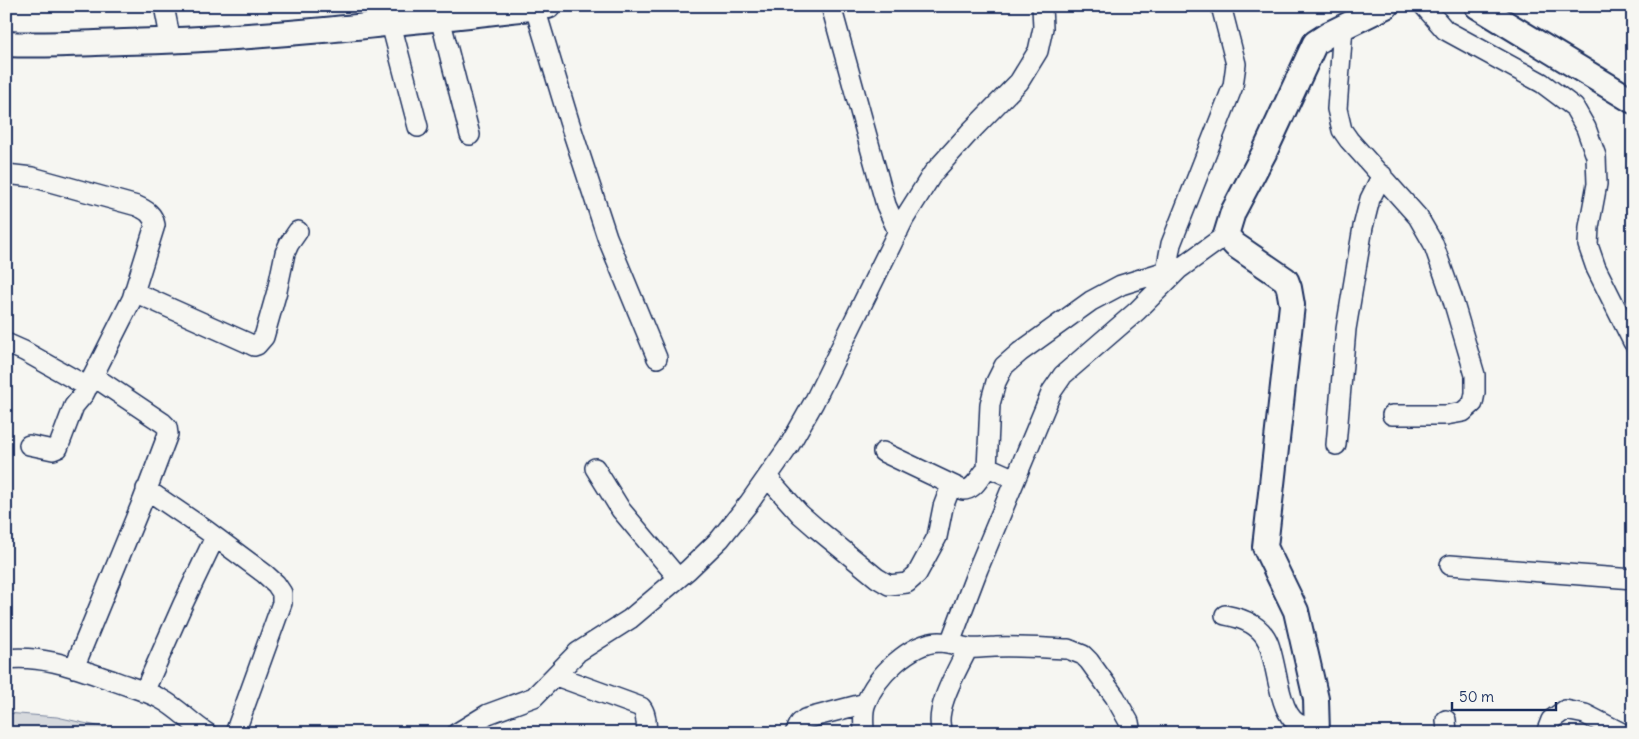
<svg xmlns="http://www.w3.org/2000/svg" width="1639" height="739" viewBox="0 0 1639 739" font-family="Delius,sans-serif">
	<rect width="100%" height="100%" fill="#f6f6f2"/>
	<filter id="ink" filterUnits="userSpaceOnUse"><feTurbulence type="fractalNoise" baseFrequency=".02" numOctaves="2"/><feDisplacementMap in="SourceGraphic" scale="10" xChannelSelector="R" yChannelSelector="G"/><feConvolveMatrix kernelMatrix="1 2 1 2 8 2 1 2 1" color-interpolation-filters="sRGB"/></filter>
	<g filter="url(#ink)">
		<path fill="#d6d9dd" stroke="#78849e" d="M 6,713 L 57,717 L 128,733 L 6,733 Z"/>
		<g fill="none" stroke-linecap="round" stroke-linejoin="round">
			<g stroke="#1b2f5e" stroke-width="22">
				<path id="minor" d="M 164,6 L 171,42
					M 831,6 L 886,205 L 898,232
					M 1424,6 L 1445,30 L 1542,83 L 1574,107 L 1586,128 L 1596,156 L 1597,184 L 1589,227 L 1588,245 L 1596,268 L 1633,342
					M 535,8 L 569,121 L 607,237 L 657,358
					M 440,18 L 470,135
					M 391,24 L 418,127
					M 1343,27 L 1337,109 L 1342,130 L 1349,140 L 1418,217 L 1433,243 L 1452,297 L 1475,375 L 1475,393 L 1473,403 L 1463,412 L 1446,415 L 1392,415
					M 6,174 L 32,177 L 137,206 C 146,210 153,214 155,225 L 132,299 L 84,394 L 74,406 L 58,448 L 53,450 L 29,445
					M 1168,280 L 1166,271 L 1171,244 L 1233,86 L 1236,64 L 1221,6
					M 134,292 L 248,343 L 254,346 L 257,345 L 264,337 L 277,291 L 285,253 L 289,244 L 298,231
					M 6,343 L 24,351 L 88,387
					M 1336,445 L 1346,329 L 1363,227 L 1370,199 L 1382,175
					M 883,452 L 963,490 C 975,490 979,477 987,469 L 990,468 L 1015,479
					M 595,468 L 621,510 L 678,578
					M 987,469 L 990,404 L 996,382 L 1004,366 L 1020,352 L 1091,301 L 1121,285 L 1166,271
					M 768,478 L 800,514 L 816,528 L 877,578 L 889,585 L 907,583 L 917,574 L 937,537 L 943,507 L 951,486
					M 146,489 L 206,530 L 265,574 L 276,584 L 282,593 L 282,603 L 235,733
					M 1450,565 L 1633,579
					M 1225,615 C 1242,618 1259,624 1267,640 C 1278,660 1277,723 1305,726 C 1309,727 1313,726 1317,725
					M 950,643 L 978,569 L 1052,391 L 1063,375 L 1137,311 L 1179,269 L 1226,235
					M 6,659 C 45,655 78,669 114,681 C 130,687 146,691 161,699 C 178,708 191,723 207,733
					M 74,668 L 143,500 L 168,434 L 167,427 L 163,423 L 93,376
					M 556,676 L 641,707 C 647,714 646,724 647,733
					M 144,692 L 183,604 L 215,537
					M 1446,720 L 1447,733
					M 457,733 L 488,714 L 534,697 L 578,652 L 630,619 L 688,570 L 720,539 L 749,503 L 789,446 L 814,402 L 904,219 L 933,173 L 969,133 L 1019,82 L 1038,51 L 1043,28 L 1042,6
					M 795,733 L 800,723 L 805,719 L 866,703
					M 864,733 C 864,723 862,712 866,703 C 876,676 910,643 939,642 C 950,642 959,647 969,648 C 978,649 987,647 995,647 C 1019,646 1044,648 1068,649 L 1083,655 L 1089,661 L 1115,697 L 1129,722 L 1131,733
					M 943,733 C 931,713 959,667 968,648
					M 1546,733 L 1551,720 L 1565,710 L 1585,714 L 1622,733"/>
			</g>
			<g stroke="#1b2f5e" stroke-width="28">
				<path id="major" d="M 1477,6 L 1633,101
					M 6,44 C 46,46 85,43 124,42 C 266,39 407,22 548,6
					M 1317,733 L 1316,699 L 1296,611 L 1265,547 L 1292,305 L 1289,288 L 1286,280 L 1235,245 L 1226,235 L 1233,212 L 1264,153 L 1315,43 L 1329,34 L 1386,6"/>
			</g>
			<use href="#minor" stroke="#f6f6f2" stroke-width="19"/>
			<use href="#major" stroke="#f6f6f2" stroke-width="24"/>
		</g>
	</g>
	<rect width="1639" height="739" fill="none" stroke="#f6f6f2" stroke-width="25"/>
	<rect x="12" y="12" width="1614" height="714" fill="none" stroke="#1b2f5e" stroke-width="2" filter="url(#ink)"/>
	<path d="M1452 702v8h104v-8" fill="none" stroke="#1b2f5e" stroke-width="2.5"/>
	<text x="1459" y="702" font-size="15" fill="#1b2f5e" stroke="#f6f6f2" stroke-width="4" paint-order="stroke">50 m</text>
</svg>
